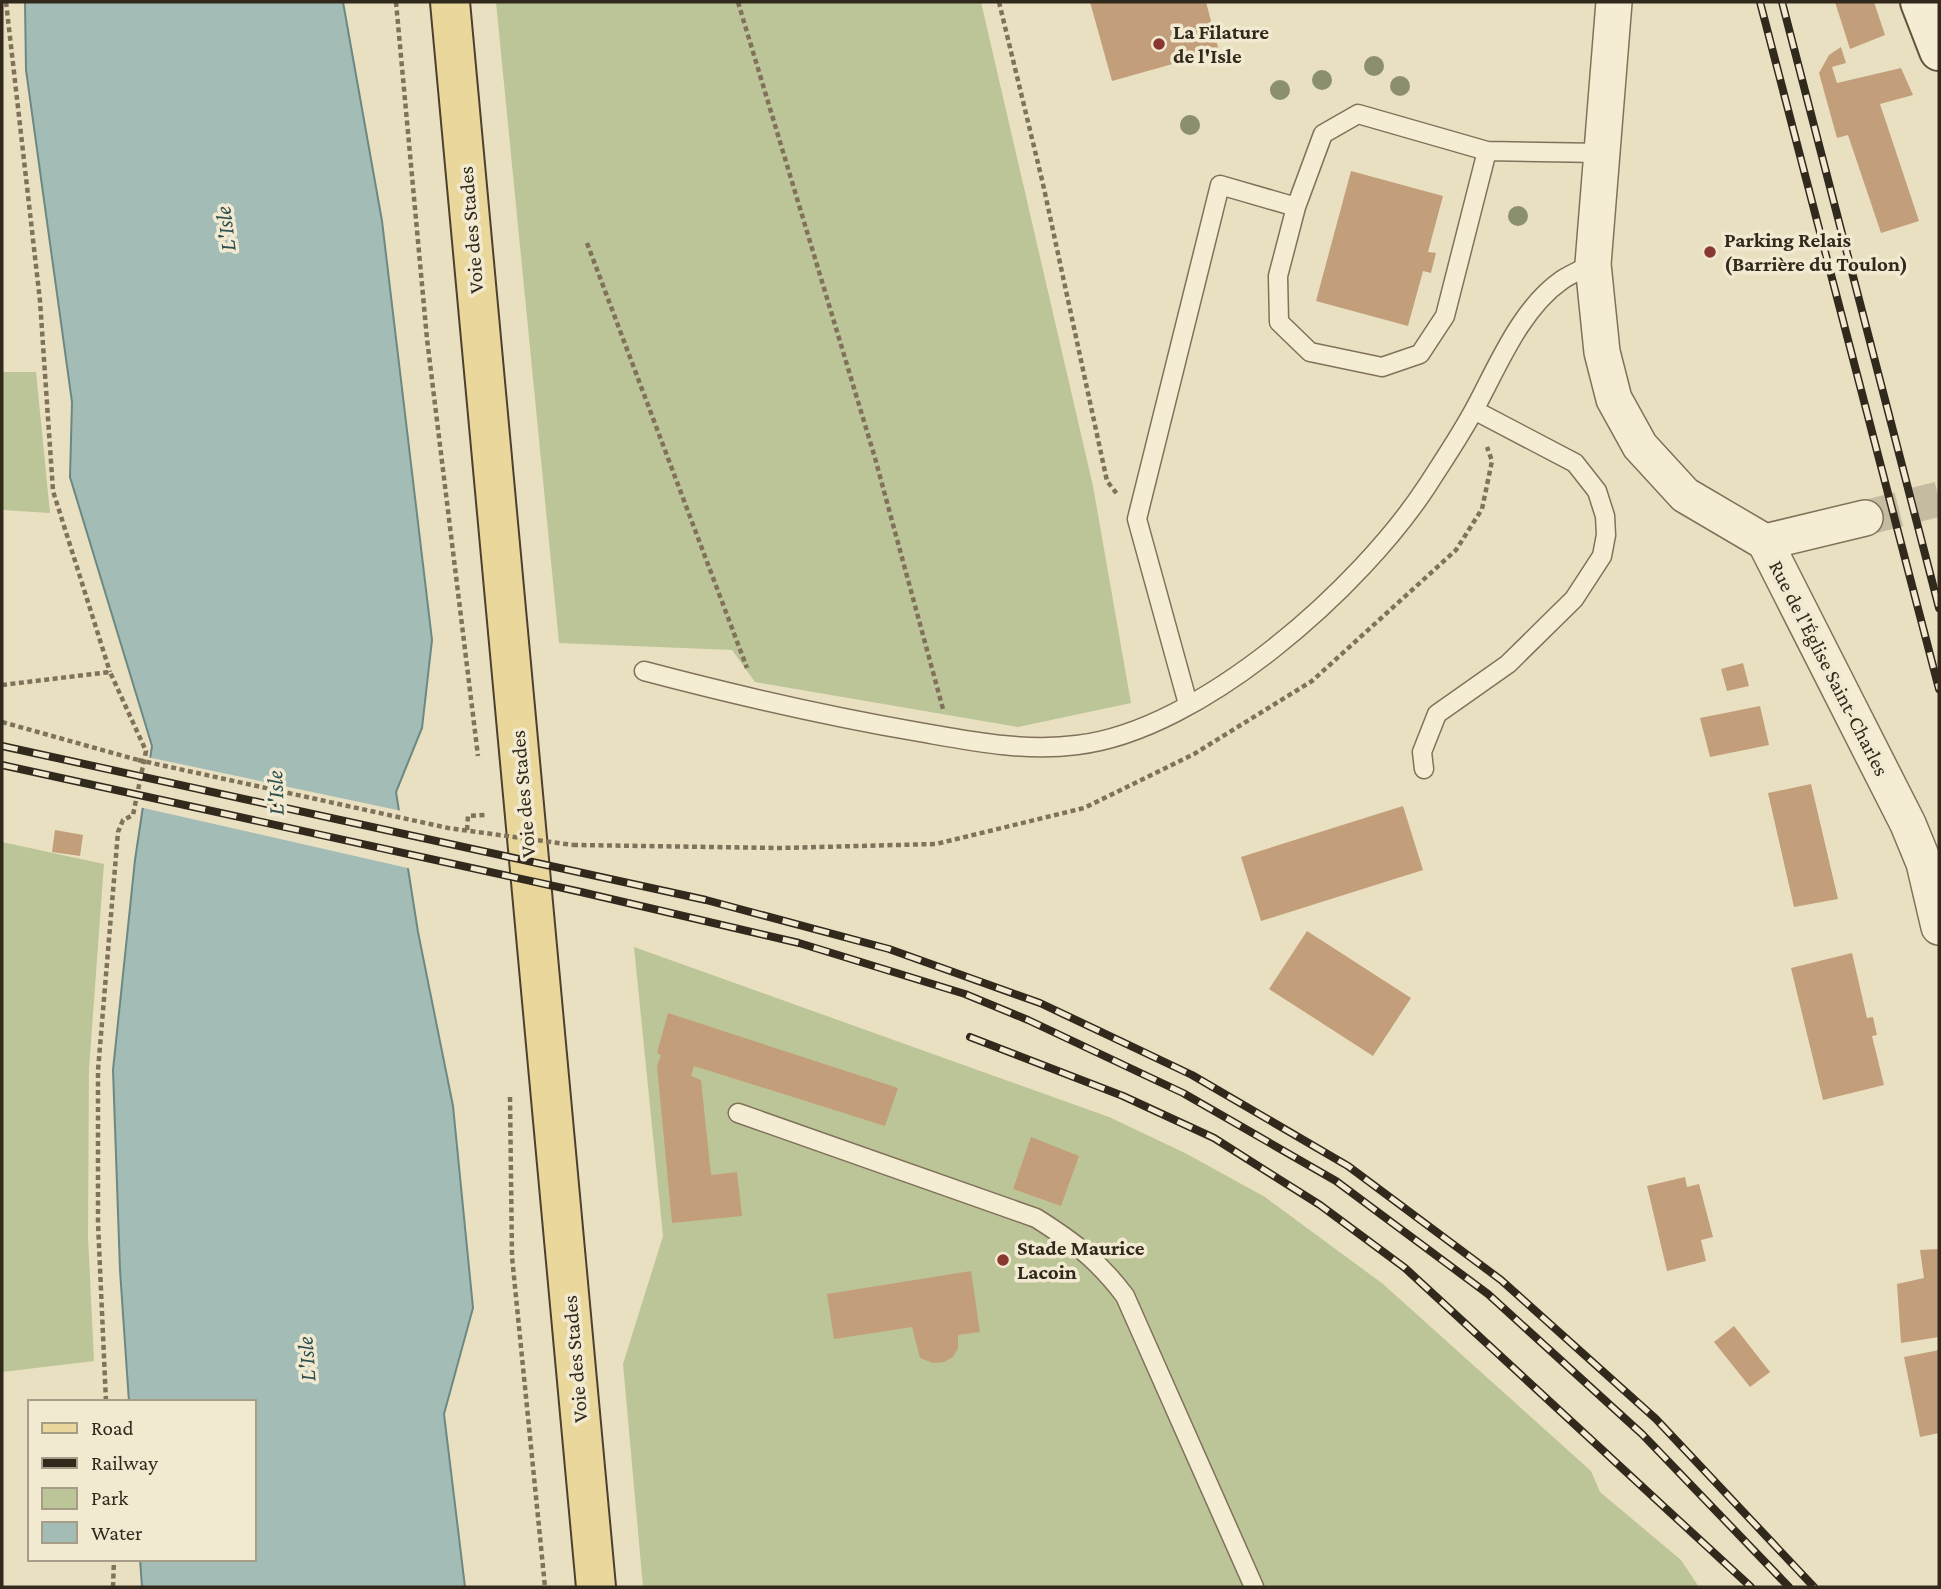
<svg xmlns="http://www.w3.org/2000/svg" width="1941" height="1589" viewBox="0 0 1941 1589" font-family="'Crimson Pro',serif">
	<rect width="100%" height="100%" fill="#e9e0c1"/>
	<path fill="#bcc597" d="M 496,2 L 981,2 L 1093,486 L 1131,703 L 1018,727 L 755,682 L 732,650 L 559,643 Z
		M 2,372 L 36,372 L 50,513 L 2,510 Z
		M 2,842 L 104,864 L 89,1069 L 88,1236 L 94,1361 L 2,1372 Z
		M 634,947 L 1109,1117 L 1185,1153 L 1265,1197 L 1383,1284 L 1591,1471 L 1600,1492 L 1681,1560 L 1699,1587 L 643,1587 L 623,1364 L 663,1236 Z"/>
	<path fill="#a3bcb6" stroke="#6c8883" stroke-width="2" d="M 25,2 L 343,2 L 382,221 L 432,640 L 422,728 L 396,792 L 418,932 L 453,1106 L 473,1308 L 444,1414 L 465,1587 L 142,1587 L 140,1559 L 254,1559 L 254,1402 L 129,1402 L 120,1270 L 113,1070 L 135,860 L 152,746 L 70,477 L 72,402 L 26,70 Z"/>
	<path fill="#e9e0c1" d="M 147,757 L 402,811 L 412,869 L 139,807 Z"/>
	<path fill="#c39e7b" d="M 1090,2 L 1206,2 L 1219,51 L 1112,81 Z
		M 1835,2 L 1874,2 L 1885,35 L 1850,49 Z
		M 1841,47 L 1846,63 L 1832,67 L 1837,83 L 1901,68 L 1913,95 L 1880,104 L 1919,221 L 1881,233 L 1848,135 L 1837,138 L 1819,73 L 1829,55 Z
		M 1351,171 L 1443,196 L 1428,252 L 1436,253 L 1431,273 L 1423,271 L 1408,326 L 1316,301 Z
		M 1743,663 L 1749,686 L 1727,691 L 1721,669 Z
		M 1760,706 L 1769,745 L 1710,757 L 1700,718 Z
		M 1811,784 L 1838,899 L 1794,907 L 1768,793 Z
		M 1403,806 L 1423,870 L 1261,921 L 1241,857 Z
		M 55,830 L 83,835 L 80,856 L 52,852 Z
		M 1307,931 L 1411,998 L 1373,1056 L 1269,989 Z
		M 1852,953 L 1867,1018 L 1873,1017 L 1877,1035 L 1872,1036 L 1884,1085 L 1823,1100 L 1791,968 Z
		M 668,1013 L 898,1088 L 885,1126 L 694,1066 L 691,1076 L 701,1080 L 711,1175 L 737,1172 L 742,1216 L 672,1223 L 657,1066 L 661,1055 L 657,1053 Z
		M 1031,1137 L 1079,1156 L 1061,1206 L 1013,1189 Z
		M 1685,1177 L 1687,1187 L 1699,1184 L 1713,1237 L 1701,1240 L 1706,1261 L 1667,1271 L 1647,1186 Z
		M 1939,1249 L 1939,1337 L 1901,1343 L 1897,1284 L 1924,1278 L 1920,1250 Z
		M 971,1271 L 980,1332 L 958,1335 L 958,1348 L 953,1357 L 944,1362 L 933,1363 L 920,1358 L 912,1327 L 834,1339 L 827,1294 Z
		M 1734,1326 L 1770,1372 L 1750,1387 L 1714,1342 Z
		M 1939,1350 L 1939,1433 L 1920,1437 L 1904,1357 Z"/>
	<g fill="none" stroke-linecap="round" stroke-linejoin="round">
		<path stroke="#c4bba0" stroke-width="35" stroke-dasharray="35 18" stroke-linecap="butt" d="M 1865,518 L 1939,499"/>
		<g stroke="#80715b" stroke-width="21">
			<path id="service" d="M 1296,207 L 1278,276 L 1279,322 L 1310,352 L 1382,367 L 1420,354 L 1445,316 L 1487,151
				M 644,671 C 735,695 826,716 919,732 C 971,741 1024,752 1077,745 C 1201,731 1361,587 1427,486 C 1443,461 1460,436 1474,410 C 1497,368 1520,309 1562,280 C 1571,274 1583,269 1593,264
				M 1188,704 L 1137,519 L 1220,185 L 1296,207 L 1323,134 L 1358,114 L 1487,151 L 1602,153
				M 1424,769 L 1422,752 L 1437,714 L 1508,664 L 1574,599 L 1602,556 L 1606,535 L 1605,516 L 1597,491 L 1575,463 L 1474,410
				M 738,1113 L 1036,1218 C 1074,1242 1098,1260 1125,1296 L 1254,1587"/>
		</g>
		<g stroke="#80715b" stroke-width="38">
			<path id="minor" d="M 1614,2 L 1593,264 L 1602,352 L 1614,399 L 1640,446 L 1685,495 L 1765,542 L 1908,824 L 1924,863 L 1939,927
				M 1765,542 L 1865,518"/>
		</g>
		<g stroke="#62533e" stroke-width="42">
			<path id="secondary" d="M 1920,2 L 1939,51"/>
		</g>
		<g stroke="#4e402f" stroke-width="42">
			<path id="primary" d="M 450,2 L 596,1587"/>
		</g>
		<path stroke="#80715b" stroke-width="4.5" stroke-dasharray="5 3.5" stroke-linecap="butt" d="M 6,2 L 40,301 L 53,491 L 110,672
			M 396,2 L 427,339 L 478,756
			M 738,2 L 875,458 L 943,709
			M 999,2 L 1043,184 L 1107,481 L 1117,494
			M 587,243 L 747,668
			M 2,685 L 110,672 L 146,751 L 133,815 L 123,820 L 118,832 L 98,1070 L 98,1223 L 106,1402
			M 2,722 L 138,760
			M 467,830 L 468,816 L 486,815
			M 573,845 L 780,848 L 936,844 L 1084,808 L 1194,754 L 1312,681 L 1456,550 L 1482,509 L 1492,461 L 1487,447
			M 510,1097 L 512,1257 L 545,1587
			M 113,1587 L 114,1559"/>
		<use href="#service" stroke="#f5edd3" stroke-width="18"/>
		<use href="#minor" stroke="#f5edd3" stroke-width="35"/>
		<use href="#secondary" stroke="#f5edd3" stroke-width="38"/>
		<use href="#primary" stroke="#e9d79c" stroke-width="38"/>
		<g stroke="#32291d" stroke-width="8">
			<path id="rail" d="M 1760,2 L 1939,689
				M 1782,2 L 1939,608
				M 2,746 L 706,900 L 889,949 L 1040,1003 L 1192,1075 L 1348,1166 L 1501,1280 L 1656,1419 L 1814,1587
				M 2,765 L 581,892 L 799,943 L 965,994 L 1028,1020 L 1183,1093 L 1336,1181 L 1488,1294 L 1642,1434 L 1789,1587
				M 970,1037 L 1123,1096 L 1214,1138 L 1320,1205 L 1405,1268 L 1751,1587"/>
		</g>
		<use href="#rail" stroke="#f1ead0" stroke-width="5" stroke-dasharray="16" stroke-linecap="butt"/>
		<path stroke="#80715b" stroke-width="4.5" stroke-dasharray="5 3.5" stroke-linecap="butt" d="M 138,760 L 448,828 L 573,845"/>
	</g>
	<g fill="#8c8f6c">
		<circle cx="1374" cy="66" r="10"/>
		<circle cx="1322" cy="80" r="10"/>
		<circle cx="1400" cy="86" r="10"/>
		<circle cx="1280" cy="90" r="10"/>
		<circle cx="1190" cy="125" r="10"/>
		<circle cx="1518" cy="216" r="10"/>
	</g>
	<g fill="#893731" stroke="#f1ead0" stroke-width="2.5">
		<circle cx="1159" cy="44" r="7"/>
		<circle cx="1710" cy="252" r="7"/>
		<circle cx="1003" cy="1260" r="7"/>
	</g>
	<g text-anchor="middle" stroke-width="7" stroke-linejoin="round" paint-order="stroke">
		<g font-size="21" font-weight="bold" fill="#32291d" stroke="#f1ead0" text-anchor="start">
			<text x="1173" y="39">La Filature<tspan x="1173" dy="24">de l'Isle</tspan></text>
			<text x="1724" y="247">Parking Relais<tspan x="1724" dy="24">(Barrière du Toulon)</tspan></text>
			<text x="1017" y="1255">Stade Maurice<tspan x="1017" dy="24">Lacoin</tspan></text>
		</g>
		<g font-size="21" fill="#32291d" stroke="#f1ead0">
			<text transform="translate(471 230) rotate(-95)" y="7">Voie des Stades</text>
			<text transform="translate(1829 668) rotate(63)" y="7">Rue de l'Église Saint-Charles</text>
			<text transform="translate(523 794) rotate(-95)" y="7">Voie des Stades</text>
			<text transform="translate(575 1359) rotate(-95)" y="7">Voie des Stades</text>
		</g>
		<g font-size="23" font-style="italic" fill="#2e5050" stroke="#f1ead0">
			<text transform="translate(225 229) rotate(-97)" y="8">L'Isle</text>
			<text transform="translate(275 793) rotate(-92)" y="8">L'Isle</text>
			<text transform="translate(306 1359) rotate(-94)" y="8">L'Isle</text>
		</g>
	</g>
	<rect width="1941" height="1589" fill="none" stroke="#32291d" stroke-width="7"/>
	<rect x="28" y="1400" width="228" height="161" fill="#f1ead0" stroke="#a59d88" stroke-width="2"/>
	<rect x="42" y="1423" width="35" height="10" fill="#e9d79c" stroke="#a59d88" stroke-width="2"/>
	<text x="91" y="1435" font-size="21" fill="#32291d">Road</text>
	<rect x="42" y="1458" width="35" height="10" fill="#32291d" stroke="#a59d88" stroke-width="2"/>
	<text x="91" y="1470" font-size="21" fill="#32291d">Railway</text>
	<rect x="42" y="1488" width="35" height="21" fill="#bcc597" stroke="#a59d88" stroke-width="2"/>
	<text x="91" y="1505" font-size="21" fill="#32291d">Park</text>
	<rect x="42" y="1522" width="35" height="21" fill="#a3bcb6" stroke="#a59d88" stroke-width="2"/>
	<text x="91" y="1540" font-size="21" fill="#32291d">Water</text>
</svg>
